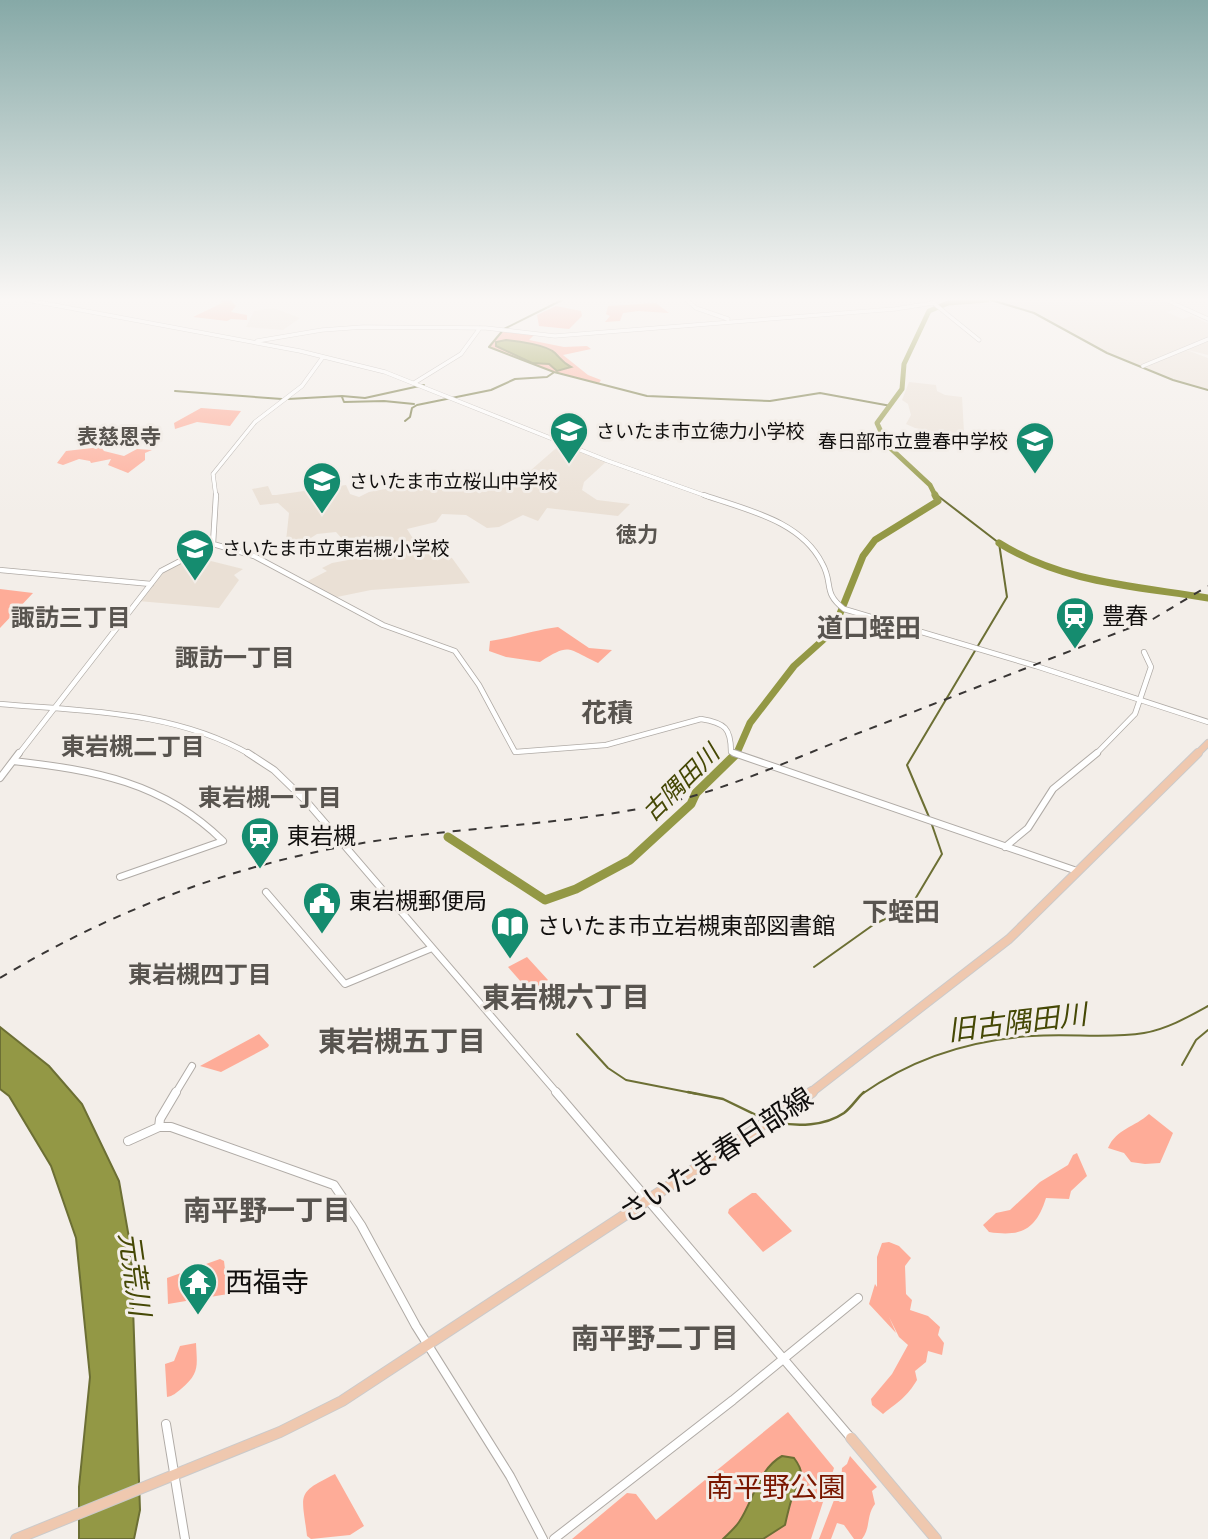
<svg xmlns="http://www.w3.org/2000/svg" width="1208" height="1539" viewBox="0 0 1208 1539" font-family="'Golos Text','Noto Sans JP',sans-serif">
	<rect width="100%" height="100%" fill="#f3eee9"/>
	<path fill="#eae0d5" d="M 1020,300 L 1163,300 L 1178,309 L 1166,312 L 1183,319 L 1191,316 L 1208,323 L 1208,355 L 1184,349 L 1208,358 L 1208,390 L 1184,383 L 1100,350 L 1040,316 L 999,302 Z
		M 273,308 L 300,318 L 283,330 L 246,327 L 254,311 Z
		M 909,382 L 936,385 L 937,391 L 945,395 L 962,397 L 964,432 L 955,435 L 915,428 L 906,424 L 911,415 L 908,404 L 902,400 Z
		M 562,443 L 607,461 L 584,482 L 582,490 L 597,500 L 630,504 L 618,516 L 547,508 L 538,521 L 523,515 L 499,527 L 487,528 L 466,515 L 442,514 L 436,522 L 407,529 L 412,537 L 431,545 L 438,553 L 452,558 L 470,583 L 371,590 L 332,598 L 304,583 L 327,571 L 322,568 L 332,563 L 359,558 L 355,543 L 344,541 L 336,532 L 317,534 L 306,541 L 286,541 L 289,513 L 278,503 L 260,505 L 252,489 L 268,486 L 272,495 L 276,495 L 346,485 L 350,494 L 359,497 L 369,492 L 429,481 L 482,476 L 523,477 Z
		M 191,556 L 243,569 L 234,575 L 239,580 L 219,608 L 138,601 L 161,571 Z"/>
	<path fill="#feac98" d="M 221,300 L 230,300 L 236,306 L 231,312 L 247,315 L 247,320 L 231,319 L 227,321 L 193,317 L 222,303 Z
		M 656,303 L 669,313 L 638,311 L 623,313 L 620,321 L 605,322 L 610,316 L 606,314 L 608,306 Z
		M 556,306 L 581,311 L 582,316 L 569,329 L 539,326 L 537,315 Z
		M 504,331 L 534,335 L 529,340 L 564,347 L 587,346 L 591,349 L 563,355 L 588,375 L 601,380 L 599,383 L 554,372 L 491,348 L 491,345 Z
		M 201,408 L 241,411 L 230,426 L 197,422 L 175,429 L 174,423 Z
		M 101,447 L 104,451 L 124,456 L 137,449 L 152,450 L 145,453 L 145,460 L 128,473 L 108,465 L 111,459 L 91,463 L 90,461 L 79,459 L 63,465 L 57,463 L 66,451 Z
		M 0,589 L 33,593 L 0,628 Z
		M 558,627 L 589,648 L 612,650 L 598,663 C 567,649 571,642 540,662 L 506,657 L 489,651 L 490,641 C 513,638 534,630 558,627 Z
		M 527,957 L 548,980 L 529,991 L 508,967 Z
		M 259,1034 L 269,1045 L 268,1047 L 221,1072 L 200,1066 Z
		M 1149,1114 L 1173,1133 L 1160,1163 L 1145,1164 L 1131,1162 L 1124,1153 L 1108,1148 C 1116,1129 1135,1127 1149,1114 Z
		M 1077,1153 L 1087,1176 L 1071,1191 L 1069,1199 L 1046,1198 C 1036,1230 1021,1237 989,1232 L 983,1225 L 996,1213 L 1010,1210 L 1040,1182 L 1068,1165 L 1073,1155 Z
		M 752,1193 L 756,1193 L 792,1231 L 763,1252 L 728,1213 L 729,1209 Z
		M 889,1242 L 899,1246 L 911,1258 L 905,1266 L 906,1294 L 912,1300 L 910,1310 L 928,1316 L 940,1327 L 938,1335 L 944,1343 L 942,1355 L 928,1351 L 926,1362 L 915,1371 L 917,1380 C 907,1397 898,1402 883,1414 L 872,1405 L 871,1399 L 892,1374 L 908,1345 L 899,1337 L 889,1317 L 896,1333 L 869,1304 L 875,1284 L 877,1287 L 877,1257 L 882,1243 Z
		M 220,1259 L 224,1261 L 228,1294 L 168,1304 L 167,1278 Z
		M 196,1343 C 197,1366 200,1373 181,1389 C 176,1393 173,1396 167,1397 L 165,1364 L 174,1361 L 180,1346 Z
		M 788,1412 L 834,1468 L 811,1539 L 572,1539 L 627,1493 L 636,1494 L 656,1520 Z
		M 850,1456 L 877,1487 L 872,1491 L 875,1504 C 866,1516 871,1527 862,1539 L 854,1539 L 844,1525 L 837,1523 L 831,1539 L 819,1539 L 841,1482 L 842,1468 L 847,1464 Z
		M 335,1474 L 364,1526 L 350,1535 L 311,1539 L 307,1536 C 302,1493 295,1494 335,1474 Z"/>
	<path fill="#939845" stroke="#6c6f34" stroke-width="2" d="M 506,340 C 518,341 547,345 555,353 C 561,359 563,363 571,367 L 557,371 L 549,364 L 532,363 L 496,346 L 496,342 Z
		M 0,1027 L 49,1066 L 82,1104 L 119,1181 L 131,1249 L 140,1510 L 134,1539 L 79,1539 L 79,1487 L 90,1377 L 76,1238 L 51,1166 L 9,1096 L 0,1089 Z
		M 782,1456 L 794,1458 C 807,1475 800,1481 792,1498 C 789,1507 787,1516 785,1525 L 763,1539 L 723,1539 C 728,1534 735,1528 739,1522 C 753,1502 758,1469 782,1456 Z"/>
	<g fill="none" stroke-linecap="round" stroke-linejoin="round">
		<path stroke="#6c6f34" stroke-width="2" d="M 562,300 L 504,329 L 489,347 L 554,372 L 647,396 L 770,401 L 820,393 L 891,406
			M 991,300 L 1034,313 L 1107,353 L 1173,380 L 1208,390
			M 175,391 L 282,399
			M 342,397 L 344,402 L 384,401 L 414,404
			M 288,399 L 342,396 L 365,398 L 424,385
			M 405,421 L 410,417 L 412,408 L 417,405 L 491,390 L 515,379 L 547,377 L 553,373
			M 929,817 L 907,765 L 1007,597 L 999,543 L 938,496
			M 814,967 L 873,925 L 911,906 L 942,854 L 931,822
			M 577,1034 L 608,1068 L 626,1080 L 697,1094
			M 1182,1065 L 1196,1040 L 1208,1030
			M 862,1094 C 913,1058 969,1040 1032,1036 C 1069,1033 1108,1039 1144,1033 C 1167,1029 1188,1017 1208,1006"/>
		<path stroke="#6c6f34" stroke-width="2.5" d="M 688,1092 L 723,1099 L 764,1119
			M 776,1122 C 797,1127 825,1126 844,1113 C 852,1107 857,1098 864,1092"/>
		<path stroke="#939845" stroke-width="5" d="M 936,497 L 930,485 L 887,445 L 877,423 L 902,389 L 904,364 L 929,311 L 948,303 L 987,300"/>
		<path stroke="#939845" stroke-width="7" d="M 999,543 C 1063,583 1135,586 1208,598
			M 736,755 L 750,723 L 794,666 L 833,631 L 863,556 L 875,540 L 938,501 L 935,495"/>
		<path stroke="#939845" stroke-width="9" d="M 448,837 L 545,900 L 576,889 L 630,860 L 691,804 L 696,793 L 737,753"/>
		<g stroke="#b0aba6" stroke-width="4.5">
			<path id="tertiary-far3" d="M 27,300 L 300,351 L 385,372 L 608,461 L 709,497
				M 687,300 L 696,308 L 728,319
				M 1166,300 L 1208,319
				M 932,302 L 979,340
				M 257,341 L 322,330 L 363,327 L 486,328 L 555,336 L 895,309 L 933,303
				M 1143,366 L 1208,339
				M 414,383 L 461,354 L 480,328
				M 216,497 L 213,474 L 255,422 L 302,386 L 323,357"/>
		</g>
		<g stroke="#b0aba6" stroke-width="6">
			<path id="tertiary-far2" d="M 704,495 C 746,510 800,520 822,563 C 834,584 822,592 844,609 L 1036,666 L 1208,722
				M 213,544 L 216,495
				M 0,570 L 151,584
				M 0,704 C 84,711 176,711 251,755
				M 18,755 L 161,571 L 213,544 L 254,556 L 383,625 L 455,651 L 479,685 L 515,752 L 606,745 L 701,719 C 725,723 731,728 731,752 L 739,755
				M 1095,755 L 1135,714 L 1151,667 L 1144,652"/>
		</g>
		<g stroke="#b0aba6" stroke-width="8">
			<path id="tertiary-far1" d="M 248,753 L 274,770 L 307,802 L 558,1094
				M 734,753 L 1077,871
				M 13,761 C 94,770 163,782 223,841
				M 0,778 L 19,753
				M 1005,847 L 1028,828 L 1053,789 L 1097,753
				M 120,877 L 223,841
				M 266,892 L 345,984 L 432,948
				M 175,1094 L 192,1066"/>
		</g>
		<g stroke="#b0aba6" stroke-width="10">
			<path id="tertiary" d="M 556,1092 L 851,1438
				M 159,1127 L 160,1119 L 176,1092
				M 128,1141 L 159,1127 L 171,1127 L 334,1185 L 361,1225 L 416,1326 L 510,1476 L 543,1539
				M 166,1424 L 185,1539
				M 554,1539 L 733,1400 L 858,1298"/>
		</g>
		<g stroke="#cbcaca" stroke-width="8">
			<path id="primary-far2" d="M 1196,755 L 1208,743"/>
		</g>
		<g stroke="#cbcaca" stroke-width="10">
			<path id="primary-far1" d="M 809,1094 L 1009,939 L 1198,753"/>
		</g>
		<g stroke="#cbcaca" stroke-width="12">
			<path id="primary" d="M 851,1438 L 936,1539
				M 16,1539 L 280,1432 L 342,1401 L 812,1092"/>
		</g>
		<use href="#tertiary-far3" stroke="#fff" stroke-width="3.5"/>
		<use href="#tertiary-far2" stroke="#fff" stroke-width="4.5"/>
		<use href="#tertiary-far1" stroke="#fff" stroke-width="6"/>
		<use href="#tertiary" stroke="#fff" stroke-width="8"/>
		<use href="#primary-far2" stroke="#efc8af" stroke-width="6"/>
		<use href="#primary-far1" stroke="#efc8af" stroke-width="8"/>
		<use href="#primary" stroke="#efc8af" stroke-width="10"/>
		<path stroke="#393635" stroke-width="2" stroke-dasharray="8 8" stroke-linecap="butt" d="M 0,978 C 118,907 246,860 382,840 C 477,826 574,824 667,803 C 730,788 791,760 851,736 C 952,697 1052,658 1153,619 L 1208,586"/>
	</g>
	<linearGradient id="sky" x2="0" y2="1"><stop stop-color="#86a9a7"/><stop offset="0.58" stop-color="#faf7f5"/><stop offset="1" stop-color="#faf7f5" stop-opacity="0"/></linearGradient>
	<rect width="1208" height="516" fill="url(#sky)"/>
	<defs>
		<g id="school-pin" transform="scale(2.0125)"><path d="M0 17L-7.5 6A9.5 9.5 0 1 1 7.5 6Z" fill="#158c6f" stroke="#f3eee9"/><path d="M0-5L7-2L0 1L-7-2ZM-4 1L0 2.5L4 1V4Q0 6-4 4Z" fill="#fff"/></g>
		<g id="station-pin" transform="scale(2.0125)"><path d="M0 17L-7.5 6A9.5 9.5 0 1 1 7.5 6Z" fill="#158c6f" stroke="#f3eee9"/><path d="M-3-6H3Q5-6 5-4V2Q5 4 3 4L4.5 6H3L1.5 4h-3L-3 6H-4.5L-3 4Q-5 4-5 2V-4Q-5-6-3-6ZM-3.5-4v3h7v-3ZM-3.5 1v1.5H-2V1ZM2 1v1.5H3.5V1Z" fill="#fff"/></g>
		<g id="civic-pin" transform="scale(2.0125)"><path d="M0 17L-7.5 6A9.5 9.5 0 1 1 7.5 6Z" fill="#158c6f" stroke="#f3eee9"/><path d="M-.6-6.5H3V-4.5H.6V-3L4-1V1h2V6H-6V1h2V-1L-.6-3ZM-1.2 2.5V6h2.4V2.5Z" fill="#fff"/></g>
		<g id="library-pin" transform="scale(2.0125)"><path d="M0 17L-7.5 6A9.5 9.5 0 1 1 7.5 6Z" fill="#158c6f" stroke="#f3eee9"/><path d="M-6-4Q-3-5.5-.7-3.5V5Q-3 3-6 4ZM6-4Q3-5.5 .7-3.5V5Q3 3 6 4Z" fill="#fff"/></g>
		<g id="temple-pin" transform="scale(2.0125)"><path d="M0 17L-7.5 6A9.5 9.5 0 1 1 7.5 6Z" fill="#158c6f" stroke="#f3eee9"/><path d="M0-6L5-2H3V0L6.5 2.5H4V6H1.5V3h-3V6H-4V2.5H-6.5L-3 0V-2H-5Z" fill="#fff"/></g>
	</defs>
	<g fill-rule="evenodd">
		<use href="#school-pin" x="569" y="431"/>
		<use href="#school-pin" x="1035" y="441"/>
		<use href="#school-pin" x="322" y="481"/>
		<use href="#school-pin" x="195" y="548"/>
		<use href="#station-pin" x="1075" y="616"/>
		<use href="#station-pin" x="260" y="836"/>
		<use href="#civic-pin" x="322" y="901"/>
		<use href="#library-pin" x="510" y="926"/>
		<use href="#temple-pin" x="198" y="1282"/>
	</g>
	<g text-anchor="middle" stroke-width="6" stroke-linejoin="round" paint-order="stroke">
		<g font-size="19" fill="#110f0e" stroke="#f3eee9" text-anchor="start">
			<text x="596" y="438">さいたま市立徳力小学校</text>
			<text x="1008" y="448" text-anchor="end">春日部市立豊春中学校</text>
			<text x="349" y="488">さいたま市立桜山中学校</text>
			<text x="222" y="555">さいたま市立東岩槻小学校</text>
		</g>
		<g font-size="21" font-weight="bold" fill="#58544f" stroke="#f3eee9">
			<text x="119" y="444">表慈恩寺</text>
			<text x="637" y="542">徳力</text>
		</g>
		<g font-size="23" fill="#110f0e" stroke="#f3eee9" text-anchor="start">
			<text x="1102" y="624">豊春</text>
			<text x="287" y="844">東岩槻</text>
			<text x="349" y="909">東岩槻郵便局</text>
			<text x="537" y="934">さいたま市立岩槻東部図書館</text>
		</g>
		<g font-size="24" font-weight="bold" fill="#58544f" stroke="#f3eee9">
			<text x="71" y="626">諏訪三丁目</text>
			<text x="235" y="666">諏訪一丁目</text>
			<text x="133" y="755">東岩槻二丁目</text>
			<text x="270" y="806">東岩槻一丁目</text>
			<text x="200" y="983">東岩槻四丁目</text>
		</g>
		<g font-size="24" font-style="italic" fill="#454805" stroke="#f3eee9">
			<text transform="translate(681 783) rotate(-45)" y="8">古隅田川</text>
		</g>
		<g font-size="26" font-weight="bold" fill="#58544f" stroke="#f3eee9">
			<text x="869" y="637">道口蛭田</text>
			<text x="607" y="722">花積</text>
			<text x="901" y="921">下蛭田</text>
		</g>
		<g font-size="28" font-weight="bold" fill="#58544f" stroke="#f3eee9">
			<text x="566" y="1007">東岩槻六丁目</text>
			<text x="402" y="1051">東岩槻五丁目</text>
			<text x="267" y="1220">南平野一丁目</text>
			<text x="655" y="1348">南平野二丁目</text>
		</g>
		<g font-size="28" font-style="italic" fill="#454805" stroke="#f3eee9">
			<text transform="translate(1017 1022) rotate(-7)" y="10">旧古隅田川</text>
			<text transform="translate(135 1274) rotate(82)" y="10">元荒川</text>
		</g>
		<g font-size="28" fill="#110f0e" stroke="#f3eee9">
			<text transform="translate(716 1155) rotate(-33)" y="10">さいたま春日部線</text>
		</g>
		<g font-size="28" fill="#110f0e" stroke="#f3eee9" text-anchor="start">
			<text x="225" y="1292">西福寺</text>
		</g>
		<g font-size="28" fill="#7a1700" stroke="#f3eee9">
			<text x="776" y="1497">南平野公園</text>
		</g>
	</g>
</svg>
